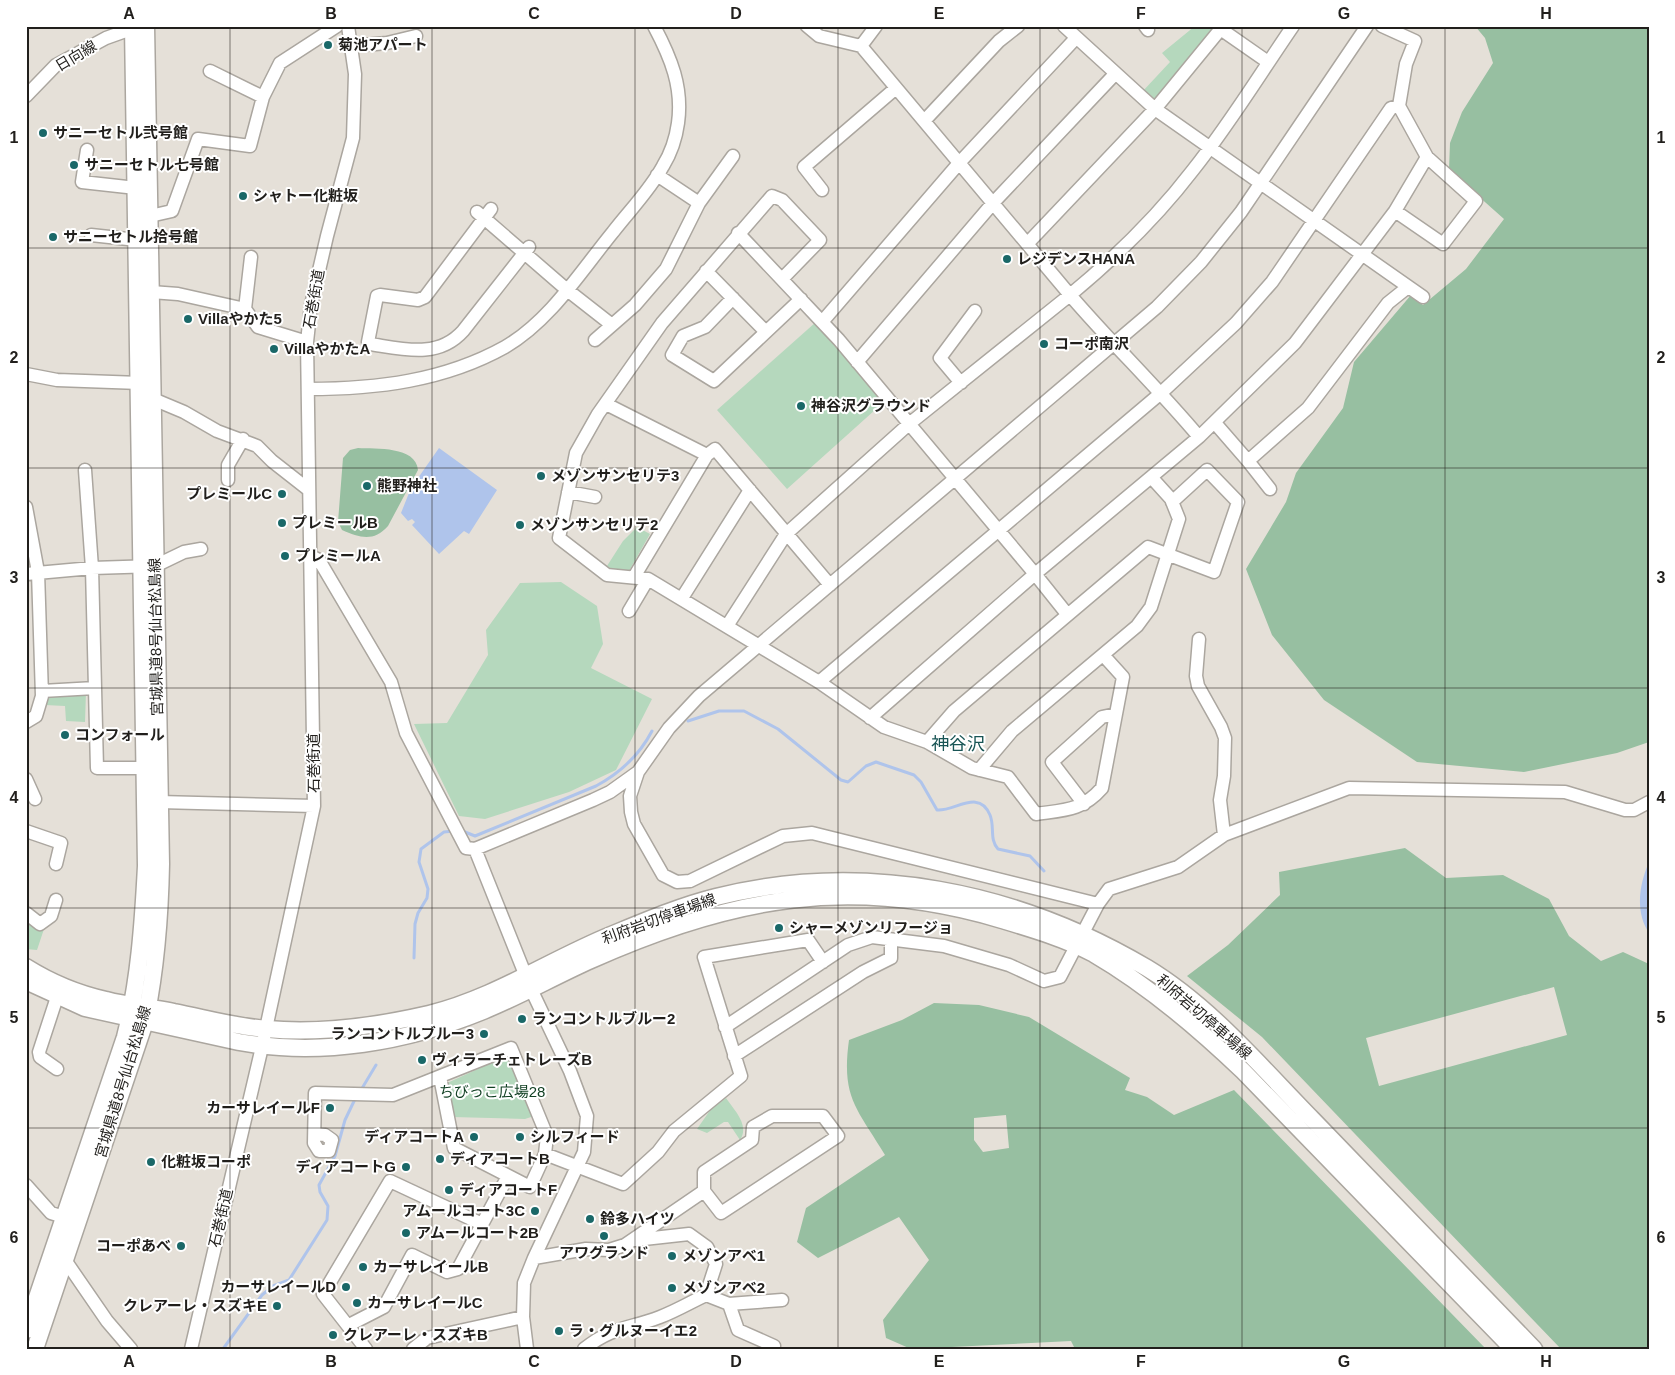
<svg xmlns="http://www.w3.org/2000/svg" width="1675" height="1375" viewBox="0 0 1675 1375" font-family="Arial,'Noto Sans JP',sans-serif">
	<rect width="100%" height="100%" fill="#e5e0d8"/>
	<path fill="#b5d8bd" d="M 1195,26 L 1222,26 L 1154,102 L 1142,92 L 1170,62 L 1162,53 Z
		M 816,322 L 885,401 L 787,489 L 717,410 Z
		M 637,527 L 650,534 L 629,571 L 615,571 L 607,566 L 623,541 Z
		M 561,582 L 597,606 L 603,644 L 591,668 L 652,699 L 616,770 L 569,792 L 485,819 L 459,816 L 414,724 L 447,723 L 488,655 L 486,630 L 520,583 Z
		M 86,692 L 85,722 L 66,721 L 65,706 L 45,705 L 47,695 Z
		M 30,920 L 44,929 L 37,950 L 26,949 L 26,927 Z
		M 502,1058 L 510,1062 L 534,1116 L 525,1119 L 452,1117 L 445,1084 Z
		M 726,1098 C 734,1110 750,1125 740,1140 L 728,1122 L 724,1122 L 707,1133 L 697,1129 L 711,1109 Z"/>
	<path fill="#97bfa1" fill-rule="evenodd" d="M 1475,26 L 1649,26 L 1649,742 L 1617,753 L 1524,772 L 1417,762 L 1324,700 L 1272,635 L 1246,569 L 1286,502 L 1296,473 L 1343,408 L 1354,362 L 1411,295 L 1423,305 L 1466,269 L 1504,219 L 1449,170 L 1450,143 L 1462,112 L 1493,63 L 1485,38 Z
		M 358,448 C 376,449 416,446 418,470 L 388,526 C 374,542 360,538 342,530 L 338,522 L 343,458 L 350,450 Z
		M 1405,848 L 1446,878 L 1503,875 L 1549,899 L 1569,936 L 1601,961 L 1623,952 L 1649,964 L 1649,1349 L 1561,1349 L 1262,1037 L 1187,976 L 1228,945 L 1280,895 L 1279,872 ZM 1554,987 L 1567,1035 L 1379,1086 L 1366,1038 Z
		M 934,1003 L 979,1005 L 1029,1017 L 1130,1078 L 1125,1090 L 1147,1097 L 1174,1115 L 1234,1090 L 1486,1349 L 1075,1349 L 1071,1341 L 911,1349 L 886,1338 L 883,1320 L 929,1260 L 899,1217 L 818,1258 L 797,1242 L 806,1208 L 885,1155 C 857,1108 841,1098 849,1040 L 902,1020 ZM 1006,1115 L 1009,1148 L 983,1152 L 974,1140 L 974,1118 Z"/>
	<path fill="#afc4eb" d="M 439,448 L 497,490 L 469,534 L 464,531 L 439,554 L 412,525 L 415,522 L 412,519 L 408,521 L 401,513 L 411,488 Z
		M 1649,862 L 1649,933 C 1635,912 1639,885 1649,862 Z"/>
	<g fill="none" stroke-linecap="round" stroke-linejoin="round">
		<path stroke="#afc4eb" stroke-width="3" d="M 688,721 L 719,711 L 744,711 L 778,729 L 841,780 L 848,782 L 866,766 L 876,762 L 914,775 L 921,782 L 937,810 C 954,812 979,788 990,815 C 995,827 989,839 998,849 L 1030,856 L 1044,871
			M 460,830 L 475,836 L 596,786 C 620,773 639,756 652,731
			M 414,958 L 415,924 L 418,913 L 427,898 L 428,889 L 419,862 L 421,849 L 444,832 L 454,831
			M 361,1090 L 376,1065
			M 223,1349 L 262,1295 L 273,1286 L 289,1280 L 327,1220 L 328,1206 L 320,1192 L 319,1185 L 335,1156 L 345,1120 L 356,1097"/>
		<g stroke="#aba69f" stroke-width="15">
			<path id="minor" d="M 807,26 L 819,36 L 861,46 L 1070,295 C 1116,257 1157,217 1193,170 C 1229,125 1260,74 1293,26
				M 1064,26 L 1155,109 L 1423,297
				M 1145,26 L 1148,30
				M 352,46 L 387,43 L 416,36
				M 861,46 L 876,26
				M 210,71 L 263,97
				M 26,96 L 56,65 L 106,38 L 134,28
				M 925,120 L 999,41 L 1018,26
				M 87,150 L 82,182 L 136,188
				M 657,175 L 699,203
				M 822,190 L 804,167 L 896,88
				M 491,209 L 425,297 L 418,300 L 380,295 L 377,296 L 368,342 L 370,344 C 403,349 438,359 463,331 L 529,247
				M 1395,211 L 1443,244 L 1476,201 L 1427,157
				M 477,212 L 566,289 L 612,325
				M 150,216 L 172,211 L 198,139 L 250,146 L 263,97 L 280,63 L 337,26
				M 738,233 L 839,340 L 1035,574 L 870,718
				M 91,235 L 137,240
				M 1027,244 L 1155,109 L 1219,31 L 1222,30 L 1268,62
				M 251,257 L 245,309 L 258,327 L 307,342
				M 706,271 L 766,332
				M 783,278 L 820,240 L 782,200 L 772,196 L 662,323 L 598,414 L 576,453 L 559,538 L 607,575 L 648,579 L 819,682 L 884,727 L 927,742 L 972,768 L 1008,777 L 1036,814 C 1064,810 1082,811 1102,788 L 1123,677 L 1104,656
				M 151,292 L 178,294 L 245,309
				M 733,298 L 705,327 L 683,336 L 672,355 L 714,381 L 801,299
				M 822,322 L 960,162 L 1076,38
				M 595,340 L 635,305 L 666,269 L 699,203 L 733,156
				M 857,362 L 993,203 L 1115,74
				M 26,374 L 57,380 L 140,383
				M 961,383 L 940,358 L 975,311
				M 308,389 C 376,389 444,381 505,347 C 550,321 581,271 613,232 C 630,210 650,190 663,166 C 671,153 676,138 678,123 C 683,87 671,58 654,26
				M 153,399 L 184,412 L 217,431 L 257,446 L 272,461 L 309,490
				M 606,404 L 707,455 L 634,577
				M 1215,423 L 1248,461
				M 1199,437 L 1295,343 L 1395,211 L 1427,157 L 1399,106 L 1406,64 L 1415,41 L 1382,26
				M 707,455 L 715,449 L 830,585
				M 85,470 L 92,568 L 97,768 L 145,768
				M 228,480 L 228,465 L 243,439
				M 1270,489 L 1248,461 L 1308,408 L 1388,303 L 1408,287
				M 568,492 L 595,497
				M 26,507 L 38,572 L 42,696 L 36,716 L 26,722
				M 311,556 L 319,560 L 391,682 L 406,733 L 466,848 L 475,849
				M 26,574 L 92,568 L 155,566 L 184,552 L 201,549
				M 682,598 L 750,490
				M 629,611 L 648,579
				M 727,626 L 786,534 L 909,424 L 1070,295 C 1112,344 1158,388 1199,437 L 1035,574 L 1067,614
				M 1199,639 L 1196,676 L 1198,686 L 1221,727 L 1225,738 L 1224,776 L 1220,800 L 1224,835
				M 819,682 L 1161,393 L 1236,323 L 1272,282 L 1391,108 L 1399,106
				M 42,691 L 95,688
				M 927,742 L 954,711 L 1148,547 L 1214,572 L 1238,502 L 1207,470 L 1172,502
				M 979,770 L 1012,731 L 1137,626 L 1151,607 L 1179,519 L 1171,499 L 1152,478
				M 638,772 L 630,796 L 631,812 L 634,824 L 663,875 L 677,882 L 690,881 L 783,836 L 812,833 L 1098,904
				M 26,779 L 35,799
				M 159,802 L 314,806
				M 1084,804 L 1052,762 L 1102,717 L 1116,714
				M 26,831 L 61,843 L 56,864
				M 26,913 L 40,924 L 51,916 L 56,900
				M 57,997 L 39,1052 L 40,1057 L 57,1069
				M 725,1027 L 848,945 L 872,937 L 944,946 L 1009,965 L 1044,981 L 1060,977 L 1098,904 L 1109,889 L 1178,867 L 1224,835 L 1349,788 L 1565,792 L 1625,810 L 1634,810 L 1649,802
				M 734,1056 L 863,972 L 891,958 L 891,940
				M 772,1116 L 823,1116 L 838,1136 L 721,1213 L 704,1191 L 704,1172 L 752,1140 L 753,1127 Z
				M 315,1134 L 325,1135 L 332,1140 L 329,1151 L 319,1151 L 314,1143 L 315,1093 L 393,1095 L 511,1048 L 547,1136 L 545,1154 L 530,1187 L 454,1148 L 440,1077
				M 545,1154 L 623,1184 L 658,1152 L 674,1131 L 741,1076 L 704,957 L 808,940 L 823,962
				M 26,1185 L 51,1213 L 64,1217
				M 635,1240 L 689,1234 L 707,1247 L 716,1264 L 706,1295
				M 534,1258 L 586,1249 L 609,1250 L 625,1245 L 704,1191
				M 65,1260 L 107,1321 L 131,1349
				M 729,1304 L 738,1330 L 774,1346
				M 349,1325 L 384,1307 L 412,1255 L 447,1272 L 458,1269 L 508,1176
				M 191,1349 L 262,1047 L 314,806 L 307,342 L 311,305 L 327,236 L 353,138 L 355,74 L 348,26
				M 366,1349 L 323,1294 L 390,1181 L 482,1224
				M 413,1349 L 427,1338 L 523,1317
				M 527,1349 L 523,1317 L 524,1283 L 534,1258 L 584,1152 L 587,1116 L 570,1071 L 531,989 L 475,849 L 593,800 L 610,792 L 638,772 L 669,728 L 699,696 L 1157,307 L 1201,262 L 1241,212 L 1367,26
				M 584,1349 C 613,1326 629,1329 660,1317 C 676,1311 691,1302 706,1295 L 729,1304 L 782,1300"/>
		</g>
		<g stroke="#aba69f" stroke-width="19">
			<path id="major" d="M 26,967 C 50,982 79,994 106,1000 C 128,1006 151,1007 174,1012 C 205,1018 236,1027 267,1029 C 321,1034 377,1026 429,1014 C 494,998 550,960 611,935 C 645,921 680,906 716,897 C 864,860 1017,891 1147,968 C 1210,1006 1261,1067 1312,1119 C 1386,1196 1460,1272 1534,1349
				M 26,981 L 85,1008 L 239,1042 C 321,1057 407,1042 483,1011 C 520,996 555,976 591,960 C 732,897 852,875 1002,920 C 1032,929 1066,939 1094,954 C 1149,986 1197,1027 1243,1071 L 1513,1349
				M 26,1330 L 125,1037 C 139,981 143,924 146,866 L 133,26
				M 35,1349 L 145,1022 C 156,969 160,918 161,864 L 146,26"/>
		</g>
		<use href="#minor" stroke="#fff" stroke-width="12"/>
		<use href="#major" stroke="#fff" stroke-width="16"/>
	</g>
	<path fill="none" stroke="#211f1c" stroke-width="1" stroke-opacity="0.55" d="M 230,26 L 230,1349M 432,26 L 432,1349M 635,26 L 635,1349M 838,26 L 838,1349M 1040,26 L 1040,1349M 1242,26 L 1242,1349M 1445,26 L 1445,1349M 26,248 L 1649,248M 26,468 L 1649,468M 26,688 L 1649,688M 26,908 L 1649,908M 26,1128 L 1649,1128"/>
	<g fill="#1a6868" stroke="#fff" stroke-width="2">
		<circle cx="328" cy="45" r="5"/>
		<circle cx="43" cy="133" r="5"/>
		<circle cx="74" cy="165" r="5"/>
		<circle cx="243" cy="196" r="5"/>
		<circle cx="53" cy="237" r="5"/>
		<circle cx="1007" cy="259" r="5"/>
		<circle cx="188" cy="319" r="5"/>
		<circle cx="1044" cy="344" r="5"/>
		<circle cx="274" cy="349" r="5"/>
		<circle cx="801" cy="406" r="5"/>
		<circle cx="541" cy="476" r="5"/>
		<circle cx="367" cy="486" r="5"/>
		<circle cx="282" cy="494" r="5"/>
		<circle cx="282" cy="523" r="5"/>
		<circle cx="520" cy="525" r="5"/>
		<circle cx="285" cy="556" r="5"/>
		<circle cx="65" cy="735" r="5"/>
		<circle cx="779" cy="928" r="5"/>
		<circle cx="522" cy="1019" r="5"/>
		<circle cx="484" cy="1034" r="5"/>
		<circle cx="422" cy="1060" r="5"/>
		<circle cx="330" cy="1108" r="5"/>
		<circle cx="474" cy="1137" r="5"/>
		<circle cx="520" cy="1137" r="5"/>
		<circle cx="440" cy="1159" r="5"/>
		<circle cx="151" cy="1162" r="5"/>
		<circle cx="406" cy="1167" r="5"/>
		<circle cx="449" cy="1190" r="5"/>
		<circle cx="535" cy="1211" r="5"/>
		<circle cx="590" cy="1219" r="5"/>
		<circle cx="406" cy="1233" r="5"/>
		<circle cx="604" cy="1236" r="5"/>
		<circle cx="181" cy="1246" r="5"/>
		<circle cx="672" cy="1256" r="5"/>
		<circle cx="363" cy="1267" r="5"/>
		<circle cx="346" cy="1287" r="5"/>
		<circle cx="672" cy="1288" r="5"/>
		<circle cx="357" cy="1303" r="5"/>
		<circle cx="277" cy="1306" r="5"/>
		<circle cx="559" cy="1331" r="5"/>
		<circle cx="333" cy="1335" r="5"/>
	</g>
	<g text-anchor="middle" stroke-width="4" stroke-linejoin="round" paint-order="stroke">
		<g font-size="15" font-weight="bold" fill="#211f1c" stroke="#fff" text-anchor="start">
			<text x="338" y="50">菊池アパート</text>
			<text x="53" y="138">サニーセトル弐号館</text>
			<text x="84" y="170">サニーセトル七号館</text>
			<text x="253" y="201">シャトー化粧坂</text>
			<text x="63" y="242">サニーセトル拾号館</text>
			<text x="1017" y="264">レジデンスHANA</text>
			<text x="198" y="324">Villaやかた5</text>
			<text x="1054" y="349">コーポ南沢</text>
			<text x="284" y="354">VillaやかたA</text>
			<text x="811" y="411">神谷沢グラウンド</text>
			<text x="551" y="481">メゾンサンセリテ3</text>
			<text x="377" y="491">熊野神社</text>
			<text x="272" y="499" text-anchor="end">プレミールC</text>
			<text x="292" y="528">プレミールB</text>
			<text x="530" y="530">メゾンサンセリテ2</text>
			<text x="295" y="561">プレミールA</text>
			<text x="75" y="740">コンフォール</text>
			<text x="789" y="933">シャーメゾンリフージョ</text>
			<text x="532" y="1024">ランコントルブルー2</text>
			<text x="474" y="1039" text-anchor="end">ランコントルブルー3</text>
			<text x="432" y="1065">ヴィラーチェトレーズB</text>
			<text x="320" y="1113" text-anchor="end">カーサレイールF</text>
			<text x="464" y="1142" text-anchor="end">ディアコートA</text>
			<text x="530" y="1142">シルフィード</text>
			<text x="450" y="1164">ディアコートB</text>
			<text x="161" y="1167">化粧坂コーポ</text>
			<text x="396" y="1172" text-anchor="end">ディアコートG</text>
			<text x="459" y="1195">ディアコートF</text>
			<text x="525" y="1216" text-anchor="end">アムールコート3C</text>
			<text x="600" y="1224">鈴多ハイツ</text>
			<text x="416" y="1238">アムールコート2B</text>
			<text x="171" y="1251" text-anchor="end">コーポあべ</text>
			<text x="604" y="1258" text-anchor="middle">アワグランド</text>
			<text x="682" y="1261">メゾンアベ1</text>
			<text x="373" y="1272">カーサレイールB</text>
			<text x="336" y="1292" text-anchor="end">カーサレイールD</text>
			<text x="682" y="1293">メゾンアベ2</text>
			<text x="367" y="1308">カーサレイールC</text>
			<text x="267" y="1311" text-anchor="end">クレアーレ・スズキE</text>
			<text x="569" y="1336">ラ・グルヌーイエ2</text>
			<text x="343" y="1340">クレアーレ・スズキB</text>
		</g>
		<g font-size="15" fill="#211f1c" stroke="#fff">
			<text transform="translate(76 56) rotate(-31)" y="5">日向線</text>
			<text transform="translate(314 299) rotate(-80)" y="5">石巻街道</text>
			<text transform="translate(156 637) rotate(-91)" y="5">宮城県道8号仙台松島線</text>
			<text transform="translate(314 763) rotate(-90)" y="5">石巻街道</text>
			<text transform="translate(659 919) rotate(-20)" y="5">利府岩切停車場線</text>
			<text transform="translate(1204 1017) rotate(41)" y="5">利府岩切停車場線</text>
			<text transform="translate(123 1082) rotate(-73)" y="5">宮城県道8号仙台松島線</text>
			<text transform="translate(221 1218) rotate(-77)" y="5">石巻街道</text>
		</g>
		<g font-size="15" fill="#114023" stroke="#fff">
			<text x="492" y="1097">ちびっこ広場28</text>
		</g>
		<g font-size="18" fill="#195555" stroke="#fff">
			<text x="958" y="750">神谷沢</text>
		</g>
	</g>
	<rect width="1675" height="1375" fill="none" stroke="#ffffff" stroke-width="55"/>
	<rect x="28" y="28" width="1620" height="1320" fill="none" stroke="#211f1c" stroke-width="2"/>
	<g font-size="16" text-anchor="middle" font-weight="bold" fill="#211f1c">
		<text x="129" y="19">A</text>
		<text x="331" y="19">B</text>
		<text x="534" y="19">C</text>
		<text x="736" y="19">D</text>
		<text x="939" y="19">E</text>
		<text x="1141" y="19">F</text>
		<text x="1344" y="19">G</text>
		<text x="1546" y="19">H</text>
		<text x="14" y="143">1</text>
		<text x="1661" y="143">1</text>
		<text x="14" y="363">2</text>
		<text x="1661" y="363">2</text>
		<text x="14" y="583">3</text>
		<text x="1661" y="583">3</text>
		<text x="14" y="803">4</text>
		<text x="1661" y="803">4</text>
		<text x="14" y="1023">5</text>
		<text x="1661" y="1023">5</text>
		<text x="14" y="1243">6</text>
		<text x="1661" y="1243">6</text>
		<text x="129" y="1367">A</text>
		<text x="331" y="1367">B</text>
		<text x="534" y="1367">C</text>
		<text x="736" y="1367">D</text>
		<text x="939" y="1367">E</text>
		<text x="1141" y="1367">F</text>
		<text x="1344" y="1367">G</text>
		<text x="1546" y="1367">H</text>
	</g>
</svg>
